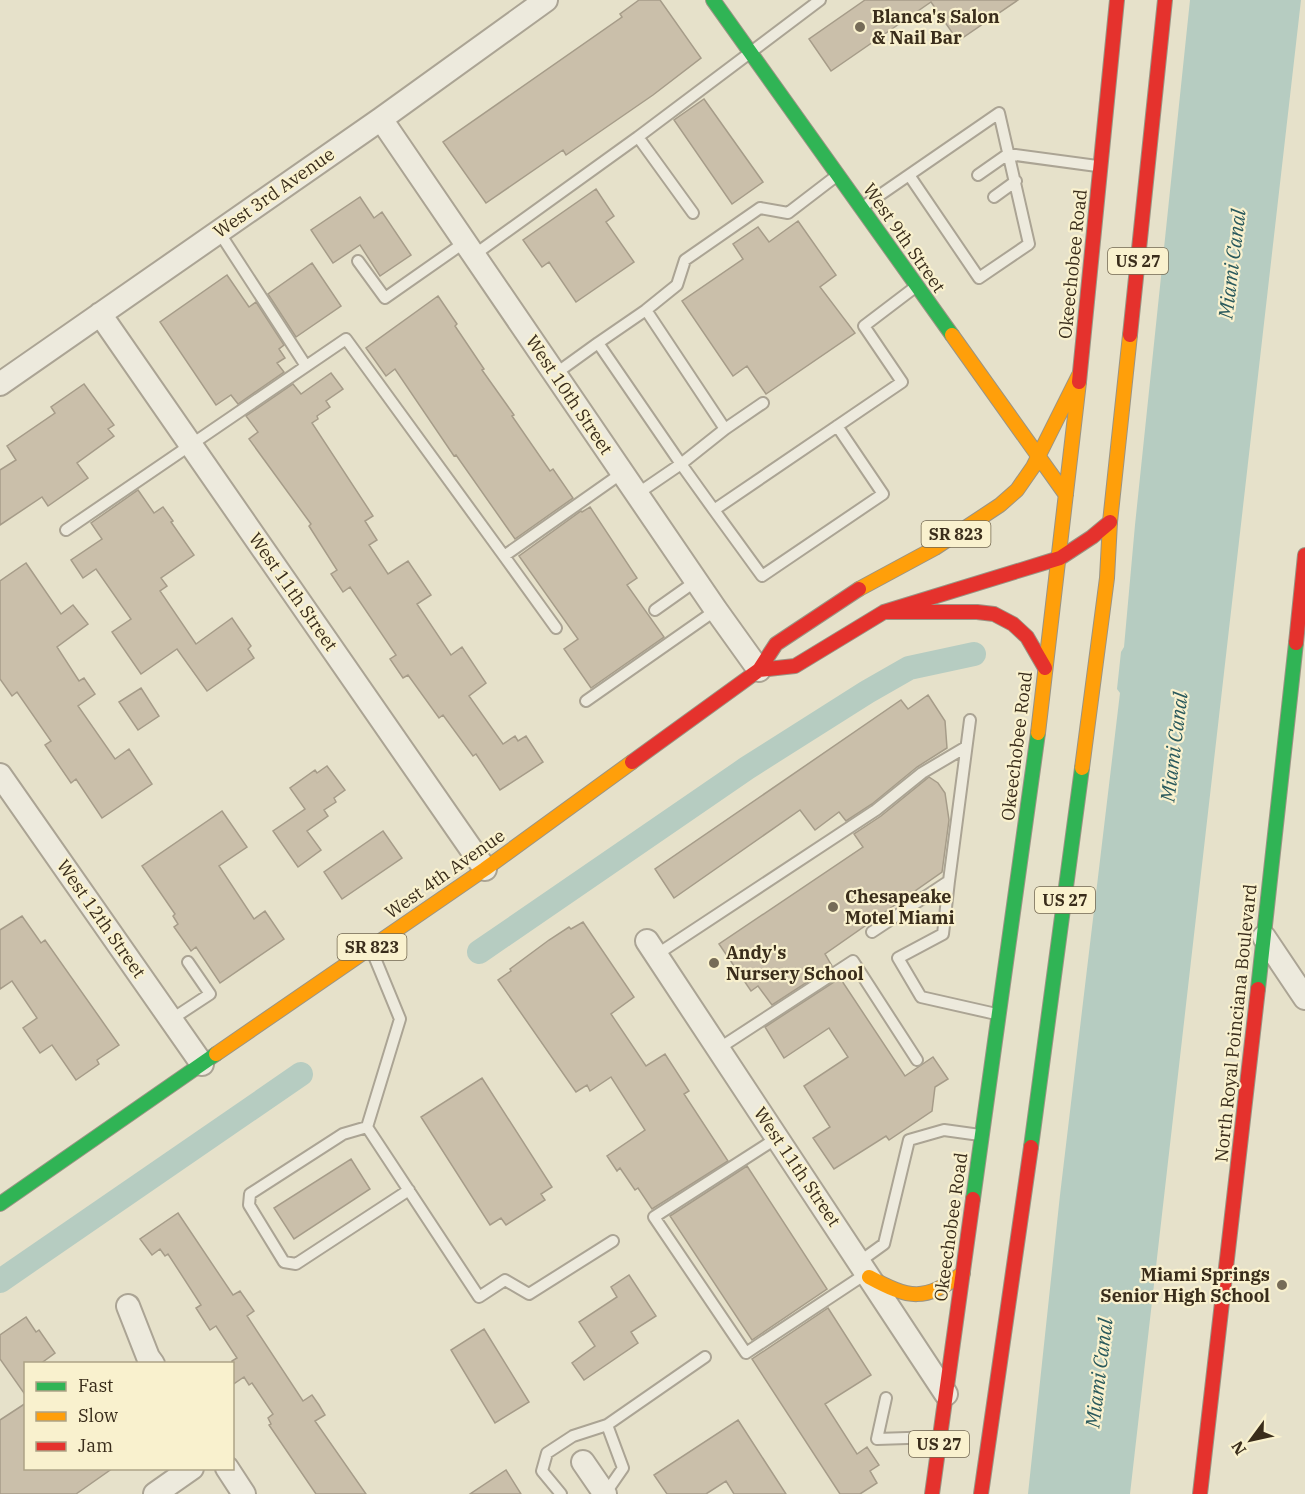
<svg xmlns="http://www.w3.org/2000/svg" width="1305" height="1494" viewBox="0 0 1305 1494" font-family="'IBM Plex Serif',serif">
	<rect width="100%" height="100%" fill="#e6e1ca"/>
	<path fill="#b6ccc1" d="M 1190,0 L 1301,0 L 1130,1494 L 1028,1494 L 1060,1195 L 1120,693 L 1117,689 L 1121,652 L 1124,647 L 1135,525 Z"/>
	<g fill="none" stroke-linecap="round" stroke-linejoin="round">
		<path stroke="#b6ccc1" stroke-width="24" d="M 479,952 L 747,768 L 867,692 L 909,668 L 974,654
			M 0,1281 L 301,1074"/>
	</g>
	<path fill="#cabfaa" stroke="#a69c89" stroke-width="1.5" d="M 639,0 L 660,0 L 701,58 L 653,95 L 566,155 L 563,150 L 486,203 L 443,142 L 622,17 L 620,14 Z
		M 865,0 L 1018,0 L 958,41 L 931,2 L 831,71 L 809,39 Z
		M 704,99 L 763,182 L 732,204 L 674,120 Z
		M 596,189 L 614,216 L 606,222 L 634,262 L 576,302 L 549,262 L 542,267 L 523,240 Z
		M 360,197 L 374,218 L 382,212 L 411,255 L 380,276 L 360,245 L 333,263 L 311,230 Z
		M 798,221 L 836,275 L 820,287 L 855,333 L 766,394 L 747,366 L 733,376 L 682,301 L 743,259 L 733,244 L 758,227 L 769,242 Z
		M 312,263 L 341,306 L 296,337 L 268,294 Z
		M 227,275 L 249,307 L 256,302 L 284,345 L 279,349 L 285,358 L 277,363 L 284,372 L 238,404 L 231,395 L 216,405 L 160,322 Z
		M 438,296 L 457,324 L 455,326 L 484,369 L 482,370 L 514,415 L 512,416 L 550,471 L 553,469 L 573,498 L 515,539 L 456,455 L 454,456 L 395,369 L 386,376 L 366,348 Z
		M 331,373 L 343,389 L 326,401 L 330,407 L 317,416 L 318,419 L 312,423 L 373,516 L 365,521 L 377,540 L 369,545 L 388,574 L 408,561 L 431,595 L 417,604 L 451,655 L 462,647 L 486,683 L 469,696 L 503,744 L 515,736 L 518,741 L 526,736 L 543,762 L 500,790 L 476,754 L 473,756 L 443,715 L 439,718 L 408,675 L 403,678 L 390,659 L 396,655 L 350,587 L 343,592 L 331,574 L 337,570 L 309,526 L 311,524 L 249,439 L 258,432 L 246,416 L 293,384 L 301,394 Z
		M 84,384 L 114,425 L 108,429 L 114,436 L 77,463 L 88,478 L 48,506 L 42,497 L 0,525 L 0,470 L 16,460 L 7,446 L 55,413 L 51,407 Z
		M 138,490 L 154,513 L 163,507 L 173,521 L 171,522 L 194,555 L 161,578 L 167,586 L 160,591 L 196,644 L 232,618 L 251,646 L 248,649 L 254,658 L 207,691 L 177,649 L 141,674 L 112,632 L 131,619 L 96,569 L 83,578 L 71,560 L 102,539 L 91,523 Z
		M 590,507 L 637,578 L 627,585 L 664,637 L 591,688 L 564,649 L 578,639 L 519,556 L 581,511 L 582,512 Z
		M 26,563 L 61,614 L 73,605 L 88,624 L 57,647 L 79,681 L 84,678 L 95,694 L 78,706 L 115,759 L 129,749 L 152,784 L 102,818 L 76,779 L 71,783 L 45,745 L 51,741 L 17,692 L 12,696 L 0,679 L 0,581 Z
		M 141,688 L 159,716 L 138,730 L 119,702 Z
		M 928,695 L 945,721 L 947,748 L 917,767 L 872,804 L 846,821 L 839,812 L 815,830 L 800,810 L 674,898 L 655,869 L 901,700 L 908,709 Z
		M 327,766 L 345,790 L 334,798 L 336,802 L 324,810 L 328,816 L 307,831 L 321,850 L 298,867 L 273,831 L 305,809 L 290,788 L 315,770 L 317,773 Z
		M 929,777 L 938,783 L 945,793 L 949,820 L 942,872 L 825,954 L 832,966 L 772,1005 L 758,986 L 751,991 L 719,944 L 863,847 L 854,834 L 881,816 Z
		M 222,811 L 247,847 L 219,866 L 254,919 L 265,911 L 284,939 L 220,983 L 196,947 L 191,951 L 174,927 L 178,924 L 173,916 L 175,914 L 142,866 Z
		M 383,831 L 402,858 L 342,899 L 324,872 Z
		M 22,916 L 41,943 L 45,940 L 119,1045 L 97,1060 L 99,1064 L 76,1080 L 52,1045 L 40,1053 L 23,1028 L 37,1018 L 12,981 L 0,989 L 0,930 Z
		M 583,922 L 634,997 L 611,1014 L 646,1066 L 665,1054 L 689,1091 L 684,1094 L 728,1161 L 652,1209 L 638,1188 L 635,1190 L 620,1168 L 617,1171 L 607,1156 L 645,1130 L 611,1077 L 590,1091 L 587,1085 L 576,1092 L 498,980 L 511,971 L 510,969 L 549,940 L 569,927 L 571,929 Z
		M 840,978 L 905,1076 L 933,1057 L 948,1079 L 935,1087 L 932,1111 L 889,1140 L 886,1136 L 834,1169 L 813,1138 L 830,1127 L 804,1086 L 848,1057 L 829,1028 L 784,1058 L 765,1027 Z
		M 482,1078 L 552,1187 L 541,1194 L 545,1200 L 506,1225 L 501,1218 L 490,1225 L 421,1117 Z
		M 351,1159 L 370,1189 L 294,1239 L 274,1208 Z
		M 747,1166 L 827,1289 L 752,1340 L 670,1216 Z
		M 178,1213 L 233,1295 L 240,1291 L 254,1311 L 247,1316 L 303,1401 L 312,1395 L 319,1405 L 325,1415 L 315,1421 L 366,1494 L 316,1494 L 269,1425 L 271,1424 L 268,1418 L 273,1414 L 252,1383 L 249,1385 L 244,1377 L 232,1385 L 232,1361 L 237,1358 L 216,1326 L 210,1330 L 196,1308 L 201,1305 L 168,1254 L 165,1256 L 160,1249 L 152,1255 L 140,1239 Z
		M 629,1275 L 656,1316 L 631,1332 L 638,1343 L 584,1380 L 572,1363 L 595,1346 L 579,1322 L 617,1297 L 611,1287 Z
		M 828,1308 L 871,1375 L 825,1404 L 857,1454 L 867,1447 L 879,1465 L 870,1471 L 877,1483 L 860,1494 L 840,1494 L 752,1359 Z
		M 26,1317 L 36,1332 L 39,1330 L 55,1353 L 40,1364 L 26,1364 L 26,1396 L 0,1359 L 0,1335 Z
		M 484,1329 L 529,1402 L 495,1423 L 451,1350 Z
		M 26,1403 L 26,1468 L 113,1468 L 76,1494 L 0,1494 L 0,1420 Z
		M 738,1420 L 786,1494 L 734,1494 L 726,1481 L 706,1494 L 667,1494 L 654,1475 Z
		M 506,1470 L 521,1494 L 470,1494 Z"/>
	<g fill="none" stroke-linecap="round" stroke-linejoin="round">
		<g stroke="#aba494" stroke-width="14">
			<path id="lane" d="M 978,175 L 1008,154 L 1097,166
				M 994,197 L 1016,181
				M 864,206 L 909,175 L 979,278 L 1029,244 L 999,113 L 909,175
				M 693,213 L 638,137 L 820,0
				M 219,232 L 306,366
				M 474,255 L 638,137
				M 358,261 L 385,298 L 465,242
				M 646,310 L 725,429 L 681,464 L 598,343 Z
				M 646,310 L 677,285 L 685,260 L 760,208 L 788,213 L 835,177
				M 555,374 L 598,343
				M 725,429 L 763,403
				M 637,494 L 681,464 L 714,510 L 902,382 L 864,326 L 914,288
				M 714,510 L 762,576 L 883,494 L 837,426
				M 66,530 L 346,339 L 504,556
				M 655,610 L 696,581
				M 556,628 L 504,556 L 622,473
				M 586,701 L 716,610
				M 949,881 L 970,720
				M 872,932 L 949,881 L 943,934 L 898,958 L 921,997 L 996,1014
				M 372,951 L 400,1019 L 367,1127 L 479,1297 L 505,1280 L 529,1294 L 613,1241
				M 656,955 L 876,810 L 922,773 L 966,747
				M 172,1019 L 210,994 L 188,962
				M 718,1049 L 853,961 L 917,1060
				M 367,1127 L 343,1134 L 250,1194 L 249,1205 L 284,1262 L 296,1264 L 409,1190
				M 777,1138 L 654,1217 L 746,1353 L 864,1275
				M 859,1262 L 884,1244 L 909,1140 L 944,1130 L 980,1135
				M 886,1398 L 877,1439 L 937,1437
				M 561,1494 L 542,1471 L 547,1453 L 573,1436 L 607,1425 L 705,1357
				M 605,1494 L 623,1468 L 607,1425"/>
		</g>
		<g stroke="#aba494" stroke-width="26">
			<path id="street" d="M 381,119 L 716,610 L 759,670
				M 100,314 L 485,869
				M 0,384 L 381,119 L 546,0
				M 0,775 L 202,1064
				M 1264,937 L 1305,998
				M 647,941 L 946,1394
				M 128,1306 L 148,1357 L 153,1364
				M 583,1462 L 605,1494
				M 227,1468 L 244,1494
				M 155,1494 L 192,1468"/>
		</g>
		<g stroke="#9a9484" stroke-width="16">
			<path id="fast" d="M 713,0 L 952,335
				M 1258,989 L 1296,643
				M 1031,1147 L 1082,768
				M 973,1199 L 1038,733
				M 0,1204 L 216,1054"/>
		</g>
		<g stroke="#9a9484" stroke-width="16">
			<path id="slow" d="M 952,335 L 1066,495
				M 859,589 L 935,548 L 1000,505 L 1017,490 L 1033,467 L 1079,375
				M 1038,733 L 1079,382
				M 1082,768 L 1107,578 L 1110,522 L 1130,335
				M 216,1054 L 485,869 L 632,762
				M 869,1277 C 910,1299 924,1302 963,1273"/>
		</g>
		<g stroke="#9a9484" stroke-width="16">
			<path id="jam" d="M 1130,335 L 1165,0
				M 1079,382 L 1117,0
				M 884,612 L 977,612 L 994,614 L 1013,624 L 1027,637 L 1045,668
				M 1296,643 L 1305,555
				M 759,670 L 795,666 L 884,612 L 1060,558 L 1092,537 L 1110,522
				M 632,762 L 759,670 L 776,644 L 859,589
				M 932,1494 L 973,1199
				M 981,1494 L 1031,1147
				M 1200,1494 L 1258,989"/>
		</g>
		<use href="#lane" stroke="#edeadd" stroke-width="10"/>
		<use href="#street" stroke="#edeadd" stroke-width="22"/>
		<use href="#fast" stroke="#30b455" stroke-width="14"/>
		<use href="#slow" stroke="#ff9f0a" stroke-width="14"/>
		<use href="#jam" stroke="#e5322d" stroke-width="14"/>
	</g>
	<g fill="#766c58" stroke="#f9f1ce" stroke-width="2">
		<circle cx="860" cy="27" r="6"/>
		<circle cx="833" cy="907" r="6"/>
		<circle cx="714" cy="963" r="6"/>
		<circle cx="1282" cy="1285" r="6"/>
	</g>
	<g text-anchor="middle" stroke-width="4.5" stroke-linejoin="round" paint-order="stroke">
		<g fill="#f9f1ce" stroke="#736851" stroke-width="1.5">
			<rect x="1108" y="248" width="60" height="26" rx="4.5"/>
			<rect x="921.5" y="521" width="69" height="26" rx="4.5"/>
			<rect x="1035" y="887" width="60" height="26" rx="4.5"/>
			<rect x="337.5" y="934" width="69" height="26" rx="4.5"/>
			<rect x="909" y="1431" width="60" height="26" rx="4.5"/>
		</g>
		<g font-size="16" font-weight="bold" fill="#3a2d1b">
			<text x="1138" y="267">US 27</text>
			<text x="956" y="540">SR 823</text>
			<text x="1065" y="906">US 27</text>
			<text x="372" y="953">SR 823</text>
			<text x="939" y="1450">US 27</text>
		</g>
		<g font-size="18" font-weight="bold" fill="#3a2d1b" stroke="#f9f1ce" text-anchor="start">
			<text x="872" y="23">Blanca's Salon<tspan x="872" dy="21">&amp; Nail Bar</tspan></text>
			<text x="845" y="903">Chesapeake<tspan x="845" dy="21">Motel Miami</tspan></text>
			<text x="726" y="959">Andy's<tspan x="726" dy="21">Nursery School</tspan></text>
			<text x="1270" y="1281" text-anchor="end">Miami Springs<tspan x="1270" dy="21">Senior High School</tspan></text>
		</g>
		<g font-size="18" fill="#3a2d1b" stroke="#f9f1ce">
			<text transform="translate(274 193) rotate(-35)" y="6">West 3rd Avenue</text>
			<text transform="translate(904 238) rotate(55)" y="6">West 9th Street</text>
			<text transform="translate(1073 264) rotate(-84)" y="6">Okeechobee Road</text>
			<text transform="translate(569 395) rotate(56)" y="6">West 10th Street</text>
			<text transform="translate(293 592) rotate(55)" y="6">West 11th Street</text>
			<text transform="translate(1017 746) rotate(-83)" y="6">Okeechobee Road</text>
			<text transform="translate(445 874) rotate(-35)" y="6">West 4th Avenue</text>
			<text transform="translate(101 919) rotate(55)" y="6">West 12th Street</text>
			<text transform="translate(1236 1023) rotate(-84)" y="6">North Royal Poinciana Boulevard</text>
			<text transform="translate(797 1167) rotate(56)" y="6">West 11th Street</text>
			<text transform="translate(951 1227) rotate(-82)" y="6">Okeechobee Road</text>
		</g>
		<g font-size="20" font-style="italic" fill="#29595c" stroke="#f9f1ce">
			<text transform="translate(1232 264) rotate(-83)" y="7">Miami Canal</text>
			<text transform="translate(1174 747) rotate(-83)" y="7">Miami Canal</text>
			<text transform="translate(1099 1373) rotate(-83)" y="7">Miami Canal</text>
		</g>
	</g>
	<rect x="24" y="1362" width="210" height="108" fill="#f9f1ce" stroke="#ada386" stroke-width="1.5"/>
	<rect x="36" y="1382" width="30" height="9" fill="#30b455" stroke="#ada386" stroke-width="1.5"/>
	<text x="78" y="1392" font-size="18" fill="#3a2d1b">Fast</text>
	<rect x="36" y="1412" width="30" height="9" fill="#ff9f0a" stroke="#ada386" stroke-width="1.5"/>
	<text x="78" y="1422" font-size="18" fill="#3a2d1b">Slow</text>
	<rect x="36" y="1442" width="30" height="9" fill="#e5322d" stroke="#ada386" stroke-width="1.5"/>
	<text x="78" y="1452" font-size="18" fill="#3a2d1b">Jam</text>
	<g transform="translate(1251 1440) rotate(237)" stroke="#f9f1ce" stroke-width="4.5" paint-order="stroke">
	<path d="M0-4.5L10 22L0 15L-10 22Z" fill="#3a2d1b"/>
	<text y="-9" font-size="16" font-weight="bold" text-anchor="middle" fill="#3a2d1b">N</text>
	</g>
</svg>
